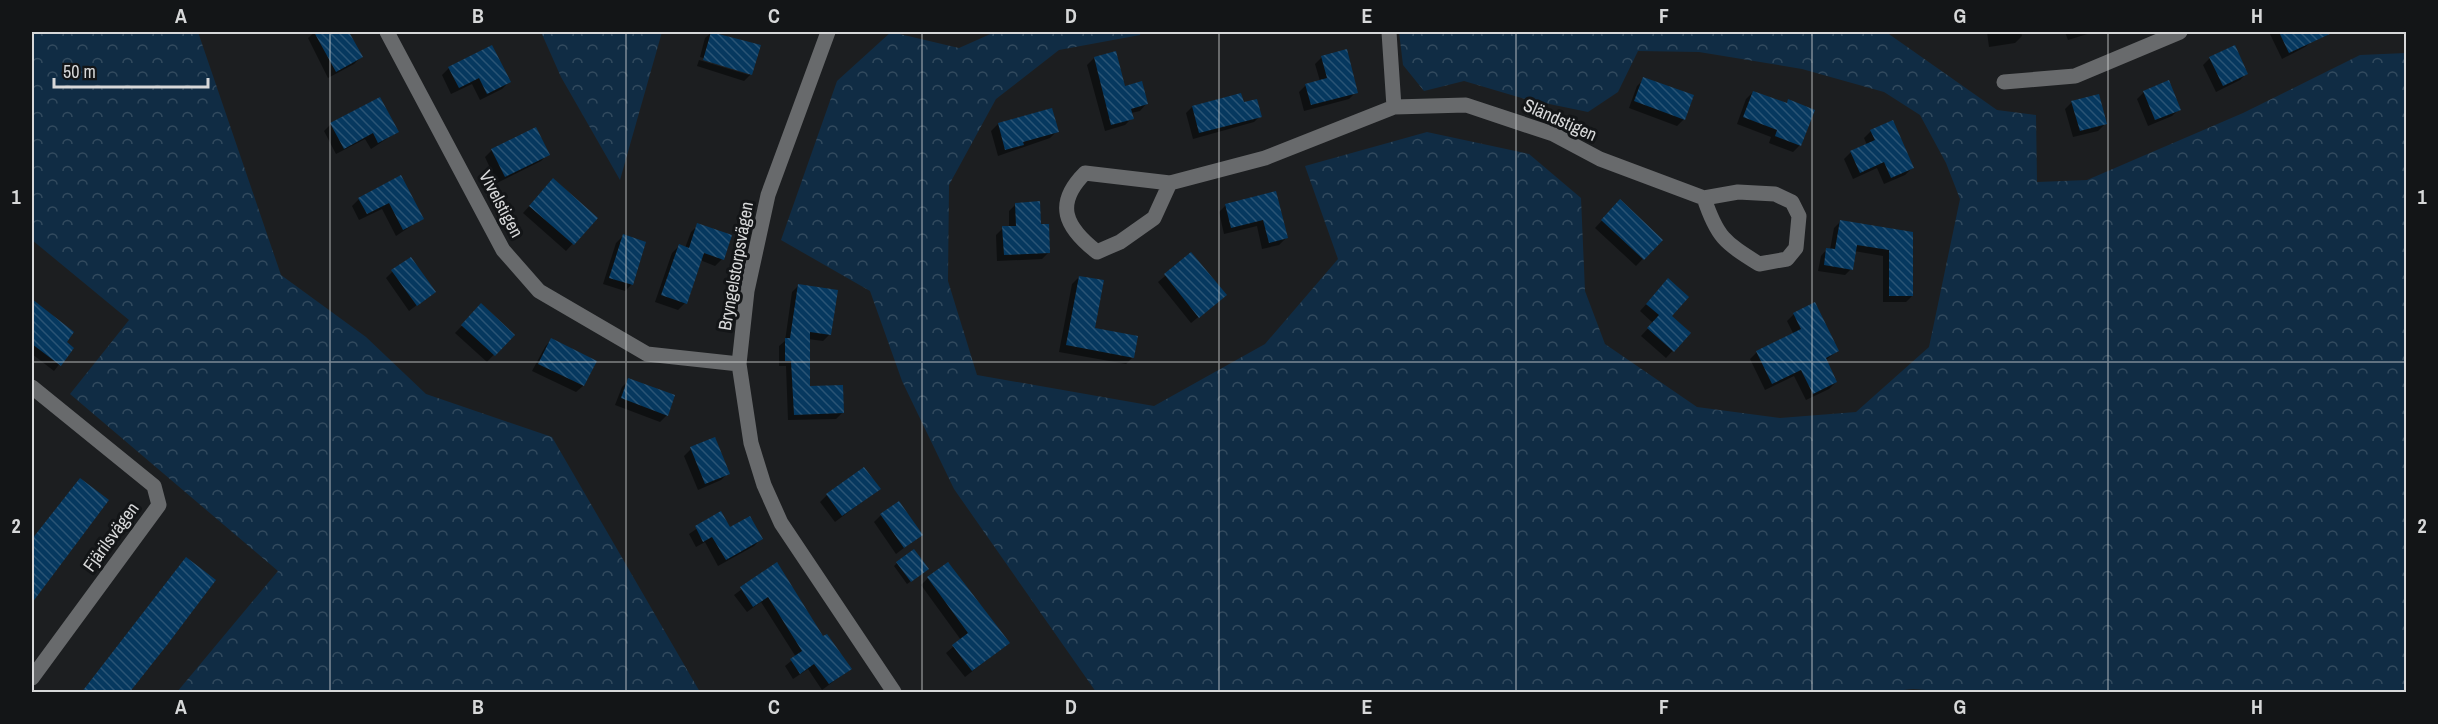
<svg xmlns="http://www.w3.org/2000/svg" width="2438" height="724" viewBox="0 0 2438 724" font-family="'Archivo Narrow',sans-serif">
	<defs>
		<pattern id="forest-crowns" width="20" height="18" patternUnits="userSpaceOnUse" patternTransform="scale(1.5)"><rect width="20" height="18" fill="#102c44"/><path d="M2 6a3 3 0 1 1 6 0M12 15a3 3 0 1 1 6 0" fill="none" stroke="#324a5e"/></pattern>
		<pattern id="building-back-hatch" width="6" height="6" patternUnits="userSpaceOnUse" patternTransform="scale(1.5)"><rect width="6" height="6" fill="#06385f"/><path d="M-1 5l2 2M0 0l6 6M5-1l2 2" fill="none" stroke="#2a5475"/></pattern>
	</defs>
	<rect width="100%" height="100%" fill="#1c1e20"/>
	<path fill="url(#forest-crowns)" d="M 32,32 L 198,32 L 281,275 L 366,337 L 426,394 L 552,437 L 700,692 L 177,692 L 278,571 L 70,394 L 129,320 L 32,240 Z
		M 541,32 L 662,32 L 620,180 L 561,77 Z
		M 891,32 L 959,48 L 995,32 L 1141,32 L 1140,35 L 1059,50 L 996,99 L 949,185 L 948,281 L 977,375 L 1154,406 L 1265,344 L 1338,259 L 1305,166 L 1427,132 L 1529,154 L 1581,198 L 1585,291 L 1605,344 L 1697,407 L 1780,418 L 1856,412 L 1929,347 L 1960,199 L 1946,163 L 1920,115 L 1884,92 L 1802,69 L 1699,52 L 1638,51 L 1618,92 L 1588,112 L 1525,99 L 1464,81 L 1424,91 L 1403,65 L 1399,32 L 1886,32 L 1997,110 L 2036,115 L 2037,182 L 2087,180 L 2243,113 L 2360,55 L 2406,53 L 2406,692 L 1952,692 L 1913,689 L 1883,692 L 1096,692 L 954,489 L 902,381 L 870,291 L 781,240 L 837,81 Z"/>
	<path fill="#0007" d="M 315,32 L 348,32 L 361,57 L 354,64 L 328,78 L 308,38 Z
		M 712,32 L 759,46 L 751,74 L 744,81 L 697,66 L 699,60 L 749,75 L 749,72 L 700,57 L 705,38 Z
		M 1987,32 L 2021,32 L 2022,36 L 2015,43 L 1989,47 Z
		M 2065,32 L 2094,32 L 2068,40 Z
		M 2269,32 L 2308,32 L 2312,41 L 2305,47 L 2282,59 Z
		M 1322,57 L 1356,92 L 1349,99 L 1304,111 L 1299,92 L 1306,85 L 1320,81 L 1315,64 Z
		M 1094,58 L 1124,88 L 1146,104 L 1140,111 L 1131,113 L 1132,118 L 1125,125 L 1105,131 L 1087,65 Z
		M 2210,58 L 2246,74 L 2240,80 L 2216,92 L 2203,65 Z
		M 449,68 L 509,82 L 502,89 L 480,100 L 472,84 L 451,94 L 442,75 Z
		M 1644,79 L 1684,119 L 1677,126 L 1629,108 L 1637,86 Z
		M 1753,92 L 1785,105 L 1789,101 L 1800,145 L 1793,152 L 1769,143 L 1771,137 L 1737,124 L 1746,99 Z
		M 2144,92 L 2179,109 L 2172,116 L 2148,126 L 2137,99 Z
		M 2072,102 L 2105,124 L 2098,131 L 2073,137 L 2065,109 Z
		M 1243,104 L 1260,116 L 1254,122 L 1193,139 L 1186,113 L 1192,107 Z
		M 331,124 L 397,132 L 371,149 L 365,139 L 336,154 L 324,131 Z
		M 998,124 L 1057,131 L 1050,138 L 998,156 L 991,131 Z
		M 1871,131 L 1912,168 L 1905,175 L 1884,184 L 1877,168 L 1853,179 L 1844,159 L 1851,152 L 1867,145 L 1864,138 Z
		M 492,150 L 548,154 L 541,161 L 497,183 L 485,157 Z
		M 401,177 L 423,218 L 396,236 L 382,209 L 359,220 L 352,206 L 359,199 Z
		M 547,187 L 596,218 L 566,251 L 523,213 Z
		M 1275,193 L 1286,238 L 1279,245 L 1262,249 L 1257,226 L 1224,234 L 1219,212 L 1226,205 Z
		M 1620,201 L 1661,240 L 1636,266 L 1595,228 Z
		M 1016,204 L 1040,226 L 1049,252 L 1042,259 L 997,261 L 996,235 L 1003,228 L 1009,227 L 1009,211 Z
		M 1840,222 L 1911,233 L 1912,296 L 1906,302 L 1883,302 L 1883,256 L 1854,251 L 1851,269 L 1845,275 L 1818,271 L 1821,256 L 1827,249 L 1830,250 L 1834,228 Z
		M 698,225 L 722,259 L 715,266 L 700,260 L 685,303 L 678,310 L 655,302 L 672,253 L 679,246 L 685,248 L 691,232 Z
		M 623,236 L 632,284 L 625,291 L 603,284 L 616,243 Z
		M 1191,254 L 1218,301 L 1191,323 L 1158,282 Z
		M 392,272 L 434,292 L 409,311 L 386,278 Z
		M 1079,277 L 1093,329 L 1133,357 L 1126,364 L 1059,352 L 1072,284 Z
		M 798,286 L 830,334 L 823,341 L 808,339 L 808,388 L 843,412 L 836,419 L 788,420 L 786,366 L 779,366 L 779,346 L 785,341 L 792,292 Z
		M 1662,287 L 1670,316 L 1689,333 L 1666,358 L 1641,336 L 1653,323 L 1640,311 Z
		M 32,301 L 72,332 L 64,342 L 72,348 L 54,371 L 32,354 Z
		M 481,306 L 512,335 L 487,362 L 455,333 Z
		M 1794,314 L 1837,351 L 1825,361 L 1836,382 L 1829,389 L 1806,400 L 1794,376 L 1765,390 L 1750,359 L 1757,352 L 1794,335 L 1787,321 Z
		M 551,340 L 595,361 L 583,386 L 576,392 L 532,371 L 545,347 Z
		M 629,380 L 667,415 L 660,422 L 615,405 L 622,387 Z
		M 691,449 L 728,473 L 721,480 L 698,490 L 684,456 Z
		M 80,480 L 107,500 L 32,601 L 32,542 Z
		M 879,489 L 835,522 L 820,502 L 827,495 Z
		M 720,513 L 729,529 L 761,539 L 754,546 L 718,566 L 705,542 L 696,547 L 689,534 Z
		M 881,515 L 921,535 L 896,554 L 874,522 Z
		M 897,563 L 924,572 L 907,584 L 894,566 Z
		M 776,564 L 823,638 L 850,669 L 822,690 L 808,669 L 793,679 L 785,666 L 796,657 L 761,602 L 747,612 L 734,595 Z
		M 928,578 L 1008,643 L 965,677 L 946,653 L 961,640 L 921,585 Z"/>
	<path fill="url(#building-back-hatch)" d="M 314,32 L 349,32 L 363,57 L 336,72 Z
		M 711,32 L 761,45 L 752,75 L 703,60 Z
		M 2279,32 L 2334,32 L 2289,53 Z
		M 492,45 L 511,82 L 487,94 L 479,78 L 459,88 L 448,67 Z
		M 2235,45 L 2248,74 L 2223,86 L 2209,57 Z
		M 1347,49 L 1358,93 L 1311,105 L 1305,84 L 1327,78 L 1321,56 Z
		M 1116,51 L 1125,86 L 1142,81 L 1148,104 L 1131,109 L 1134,119 L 1111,125 L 1094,57 Z
		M 1643,77 L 1694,95 L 1685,120 L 1634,101 Z
		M 2169,80 L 2181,110 L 2155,120 L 2143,91 Z
		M 1753,91 L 1787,103 L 1788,99 L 1815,110 L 1801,146 L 1775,136 L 1777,130 L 1743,117 Z
		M 1241,93 L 1244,102 L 1257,99 L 1262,117 L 1199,133 L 1192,106 Z
		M 2099,94 L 2107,124 L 2080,131 L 2071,101 Z
		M 380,97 L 399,132 L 378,143 L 373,133 L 344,149 L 330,123 Z
		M 1052,108 L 1059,132 L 1023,142 L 1024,145 L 1005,150 L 998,123 Z
		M 1893,120 L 1914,168 L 1891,178 L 1884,162 L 1860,173 L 1850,151 L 1875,140 L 1870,130 Z
		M 536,127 L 550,155 L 505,177 L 491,149 Z
		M 401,175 L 424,219 L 403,230 L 389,203 L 367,214 L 358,198 Z
		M 553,178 L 598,218 L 574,245 L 529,206 Z
		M 1276,191 L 1288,238 L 1269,243 L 1263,220 L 1231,228 L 1225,204 Z
		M 1620,199 L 1663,240 L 1644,260 L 1601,220 Z
		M 1040,201 L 1041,224 L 1049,224 L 1050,253 L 1004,255 L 1002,226 L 1016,226 L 1015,203 Z
		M 1840,220 L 1913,232 L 1913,296 L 1889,296 L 1889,250 L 1857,245 L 1853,270 L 1824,265 L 1826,248 L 1835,249 Z
		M 697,223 L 732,235 L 724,260 L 704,253 L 687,304 L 661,295 L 679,244 L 689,248 Z
		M 623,234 L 646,242 L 633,285 L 609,278 Z
		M 1191,252 L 1227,295 L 1199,318 L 1164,274 Z
		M 411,257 L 436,292 L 417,306 L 391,270 Z
		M 1079,276 L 1104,280 L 1095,328 L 1138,336 L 1134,358 L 1066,345 Z
		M 1668,278 L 1689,297 L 1672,316 L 1691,333 L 1674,352 L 1647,328 L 1659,315 L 1646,304 Z
		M 798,284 L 838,290 L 831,335 L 810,332 L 810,386 L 843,385 L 844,413 L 794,415 L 791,361 L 785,361 L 785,338 L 790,338 Z
		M 32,299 L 74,332 L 67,342 L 74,348 L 61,366 L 32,344 Z
		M 1815,302 L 1839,351 L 1826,358 L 1837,382 L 1813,394 L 1801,370 L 1772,384 L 1756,351 L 1801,329 L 1793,313 Z
		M 481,303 L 515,335 L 495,356 L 461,325 Z
		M 551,338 L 597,361 L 584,386 L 538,364 Z
		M 628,378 L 675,395 L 668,416 L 621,398 Z
		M 715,437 L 730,474 L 705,484 L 690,447 Z
		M 864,467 L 881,489 L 842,516 L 826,494 Z
		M 80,478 L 109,500 L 32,603 L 32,539 Z
		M 899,501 L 923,535 L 904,548 L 880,514 Z
		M 721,511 L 730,527 L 750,516 L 763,539 L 726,560 L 712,537 L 703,542 L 695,526 Z
		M 914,549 L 929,569 L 911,582 L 896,562 Z
		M 186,557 L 216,580 L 167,645 L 129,693 L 81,693 Z
		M 777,562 L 823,636 L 827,634 L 852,669 L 829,684 L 814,664 L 800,674 L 790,659 L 802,651 L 768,597 L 753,607 L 740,587 Z
		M 948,562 L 1010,643 L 972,671 L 952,645 L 968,633 L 927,577 Z"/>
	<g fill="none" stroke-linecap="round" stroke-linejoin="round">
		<path stroke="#686a6c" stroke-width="15" d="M 387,32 L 503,250 L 539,291 L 647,354 L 739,364
			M 828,32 L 768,195 L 747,291 L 739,364 L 751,443 L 764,485 L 781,523 L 894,692
			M 1389,32 L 1394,107
			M 2004,82 L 2075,76 L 2180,32
			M 1170,183 L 1154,218 L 1120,242 L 1097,252 C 1065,227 1054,204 1085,173 L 1170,183 L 1265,158 L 1394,107 L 1466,105 L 1553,134 L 1600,159 L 1704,198 L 1738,192 L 1775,194 L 1792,202 L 1799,216 L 1796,248 L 1787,259 L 1759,264 C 1724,242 1717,237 1704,198
			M 32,387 L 154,486 L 159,505 L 32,678"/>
	</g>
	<path fill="none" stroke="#d7d8d9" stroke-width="1.5" stroke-opacity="0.55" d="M 330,32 L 330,692M 626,32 L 626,692M 922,32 L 922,692M 1219,32 L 1219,692M 1516,32 L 1516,692M 1812,32 L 1812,692M 2108,32 L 2108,692M 32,362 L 2406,362"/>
	<g text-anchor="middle" stroke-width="6" stroke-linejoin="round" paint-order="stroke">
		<g font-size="18" fill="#d7d8d9" stroke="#131517">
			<text transform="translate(1560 120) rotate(24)" y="6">Sländstigen</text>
			<text transform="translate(501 204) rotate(62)" y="6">Vivelstigen</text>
			<text transform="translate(736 266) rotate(-80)" y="6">Bryngelstorpsvägen</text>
			<text transform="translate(111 537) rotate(-54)" y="6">Fjärilsvägen</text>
		</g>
	</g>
	<rect width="2438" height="724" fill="none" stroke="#131517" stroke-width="66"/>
	<path d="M54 78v9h154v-9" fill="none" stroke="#d7d8d9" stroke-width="3"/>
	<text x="63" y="78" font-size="18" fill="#d7d8d9" stroke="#131517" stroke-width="4.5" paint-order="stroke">50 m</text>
	<rect x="33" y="33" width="2372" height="658" fill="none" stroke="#d7d8d9" stroke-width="2"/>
	<g font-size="20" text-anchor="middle" font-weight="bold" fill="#d7d8d9">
		<text x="181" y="23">A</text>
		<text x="478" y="23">B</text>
		<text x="774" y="23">C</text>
		<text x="1071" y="23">D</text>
		<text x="1367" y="23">E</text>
		<text x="1664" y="23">F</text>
		<text x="1960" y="23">G</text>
		<text x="2257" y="23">H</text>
		<text x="16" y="204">1</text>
		<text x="2422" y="204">1</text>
		<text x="16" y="533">2</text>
		<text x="2422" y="533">2</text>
		<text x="181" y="714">A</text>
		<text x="478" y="714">B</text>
		<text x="774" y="714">C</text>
		<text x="1071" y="714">D</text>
		<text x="1367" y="714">E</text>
		<text x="1664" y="714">F</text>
		<text x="1960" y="714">G</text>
		<text x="2257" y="714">H</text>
	</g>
</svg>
